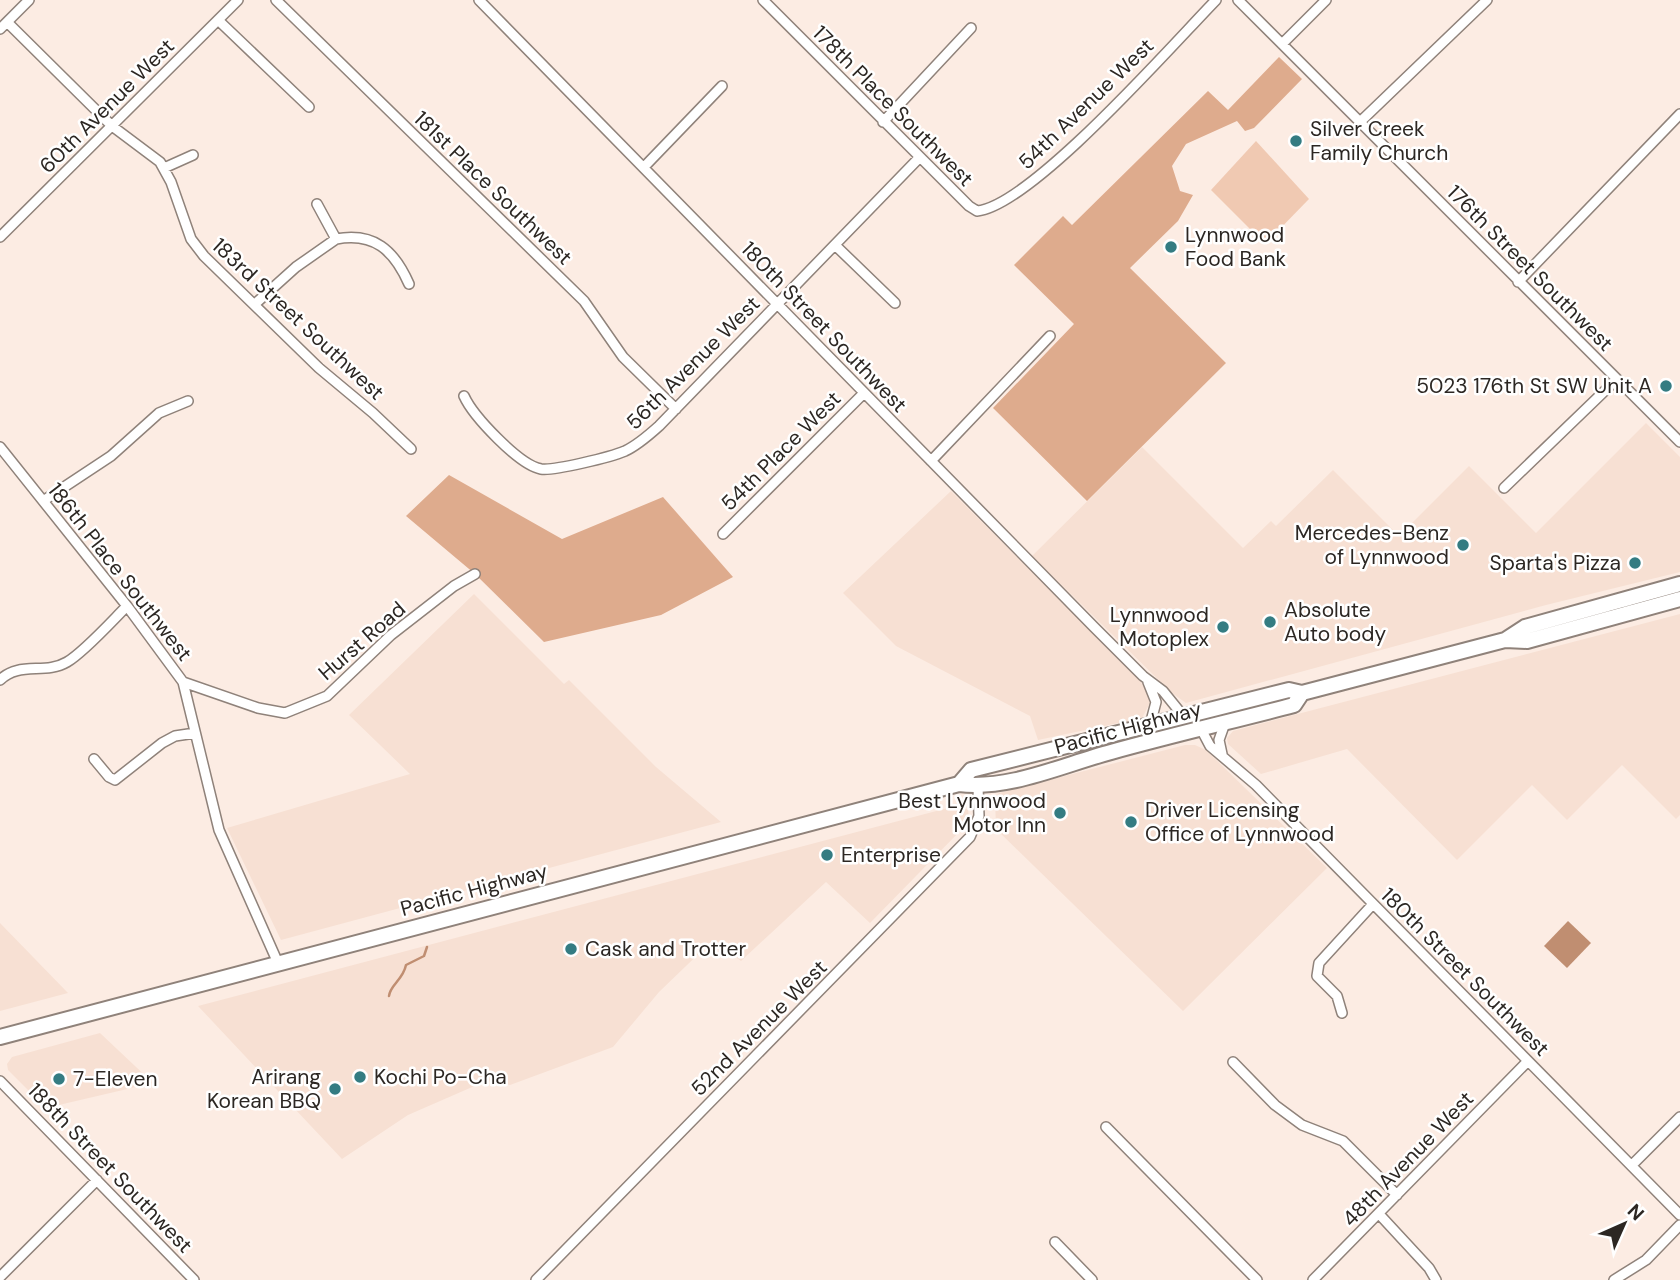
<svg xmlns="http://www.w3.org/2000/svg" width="1680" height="1280" viewBox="0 0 1680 1280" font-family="'DM Sans',sans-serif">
	<rect width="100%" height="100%" fill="#fcece3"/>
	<path fill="#f7e0d3" d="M 1646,423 L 1680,457 L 1680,572 L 1546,605 L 1186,703 L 1172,693 L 1032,556 L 1142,447 L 1243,548 L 1271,521 L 1276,526 L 1333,470 L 1399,536 L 1469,466 L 1536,533 Z
		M 951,491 L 1139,679 L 1147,692 L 1150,703 L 1142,718 L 1038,740 L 1030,716 L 896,646 L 843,593 Z
		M 474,594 L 564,684 L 569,680 L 656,767 L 721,822 L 281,940 L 227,828 L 410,774 L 349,715 Z
		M 1680,614 L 1680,815 L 1676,819 L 1622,765 L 1567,820 L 1532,785 L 1457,860 L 1347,749 L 1261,774 L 1228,744 L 1227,738 L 1233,731 Z
		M 1185,745 L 1195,745 L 1206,750 L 1327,868 L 1183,1011 L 996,829 L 995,798 L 999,793 Z
		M 959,805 L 968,810 L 969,818 L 964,827 L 870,923 L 826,882 L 741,961 L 713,940 L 659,992 L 613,1047 L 510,1085 L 486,1081 L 408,1115 L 342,1159 L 198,1006 Z
		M 0,923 L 68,993 L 0,1011 Z
		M 100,1033 L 153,1083 L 46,1108 L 8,1070 L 7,1064 L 12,1057 Z"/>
	<path fill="#f0c9b2" d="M 1256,141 L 1309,199 L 1265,244 L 1211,190 Z"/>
	<path fill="#deab8d" d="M 1279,57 L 1302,79 L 1254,128 L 1245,131 L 1237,121 L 1186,144 L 1172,166 L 1180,191 L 1193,195 L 1178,221 L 1130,268 L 1226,363 L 1087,501 L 993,408 L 1074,324 L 1014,265 L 1063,216 L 1072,225 L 1208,91 L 1228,110 Z
		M 449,475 L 562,539 L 663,497 L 733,577 L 661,615 L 544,642 L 475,574 L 406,516 Z"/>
	<path fill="#c08e71" d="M 1568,921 L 1591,943 L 1567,968 L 1544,946 Z"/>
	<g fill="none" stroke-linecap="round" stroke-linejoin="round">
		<path stroke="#c08e71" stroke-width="2.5" d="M 389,996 C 390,985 403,980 406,965 L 424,956 L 427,947"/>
		<g stroke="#8f827a" stroke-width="12">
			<path id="minor" d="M 276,0 L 584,301 L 623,357 L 676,409
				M 479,0 L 1094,627 L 1143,676 L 1163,691 L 1184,717
				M 763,0 L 969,206 L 977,211 C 1031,206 1173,44 1216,0
				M 1238,0 C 1385,147 1532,295 1680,442
				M 218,20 L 309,107
				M 8,23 L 112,126 L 160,162 L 171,182 L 191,239 L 204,256 L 319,368 L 373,413 L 411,449
				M 0,29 L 29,0
				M 1282,44 L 1326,0
				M 1361,121 L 1487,0
				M 883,122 L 971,28
				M 644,167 L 722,86
				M 164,168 L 193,155
				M 317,204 L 336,239 C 374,232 394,250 409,284
				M 0,237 L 238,0
				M 836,246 L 895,303
				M 1518,282 L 1680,114
				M 255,304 L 296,267 L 336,239
				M 464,396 C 473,416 519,465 541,469 C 554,471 611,457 625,451 C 638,445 649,435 659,426 L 919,158
				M 0,447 L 127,606 L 183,682 L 219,830 L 278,963
				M 931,461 L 1050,336
				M 1504,488 L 1617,379
				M 43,501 L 111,456 L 159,413 L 188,401
				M 723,534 L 864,393
				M 0,680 C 19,661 45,675 67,662 C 84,652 111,622 127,606
				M 183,682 L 258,708 L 285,713 L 327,696 L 391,635 L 454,586 L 475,574
				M 1148,682 L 1156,702 L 1150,725
				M 1201,729 L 1210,746 L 1256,785 L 1680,1215
				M 1222,754 L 1219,740 L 1225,723
				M 94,759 L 109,777 L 115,780 L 162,743 L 175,736 L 195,733
				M 1342,1013 L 1337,996 L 1317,976 L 1319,963 L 1373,904
				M 1233,1062 L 1275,1105 L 1302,1125 L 1343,1141 L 1397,1195
				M 0,1081 L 194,1280
				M 1106,1127 L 1257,1280
				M 1632,1165 L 1680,1117
				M 1379,1214 L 1429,1268 L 1436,1280
				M 1055,1242 L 1092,1280
				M 0,1277 L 97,1180
				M 536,1280 L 970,837 L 979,816 L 978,787
				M 1313,1280 L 1528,1061
				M 1614,1280 L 1646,1260 L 1680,1225"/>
		</g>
		<g stroke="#8f827a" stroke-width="18">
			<path id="highway" d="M 1505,640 L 1525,627 L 1680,584
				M 959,784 L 971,770 L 1289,690 L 1302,693 L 1505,640 L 1527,641 L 1680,599
				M 0,1037 L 959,784 C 1010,790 1062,765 1111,752 C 1172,735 1233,721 1294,705 L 1302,693"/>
		</g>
		<use href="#minor" stroke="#fff" stroke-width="9"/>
		<use href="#highway" stroke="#fff" stroke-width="14"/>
	</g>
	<g fill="#347c82" stroke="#fff" stroke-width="2.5">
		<circle cx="1296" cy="141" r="7"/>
		<circle cx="1171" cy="247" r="7"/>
		<circle cx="1666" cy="386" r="7"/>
		<circle cx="1463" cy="545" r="7"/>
		<circle cx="1635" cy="563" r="7"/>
		<circle cx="1270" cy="622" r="7"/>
		<circle cx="1223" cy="627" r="7"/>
		<circle cx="1060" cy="813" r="7"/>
		<circle cx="1131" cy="822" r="7"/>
		<circle cx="827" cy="855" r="7"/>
		<circle cx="571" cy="949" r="7"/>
		<circle cx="360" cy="1077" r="7"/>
		<circle cx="59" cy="1079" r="7"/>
		<circle cx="335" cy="1089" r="7"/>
	</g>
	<g text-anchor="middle" stroke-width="5" stroke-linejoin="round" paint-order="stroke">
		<g font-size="21" fill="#2c2723" stroke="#fff">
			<text transform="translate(1086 104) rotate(-44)" y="7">54th Avenue West</text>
			<text transform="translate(107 106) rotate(-45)" y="7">60th Avenue West</text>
			<text transform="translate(893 106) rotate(45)" y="7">178th Place Southwest</text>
			<text transform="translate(493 188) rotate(44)" y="7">181st Place Southwest</text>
			<text transform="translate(1530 268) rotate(45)" y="7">176th Street Southwest</text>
			<text transform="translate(298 319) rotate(43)" y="7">183rd Street Southwest</text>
			<text transform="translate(824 327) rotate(46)" y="7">180th Street Southwest</text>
			<text transform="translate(693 363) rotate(-45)" y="7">56th Avenue West</text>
			<text transform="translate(781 451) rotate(-45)" y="7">54th Place West</text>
			<text transform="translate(120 572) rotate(52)" y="7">186th Place Southwest</text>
			<text transform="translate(362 641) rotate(-41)" y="7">Hurst Road</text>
			<text transform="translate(1128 728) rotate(-15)" y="7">Pacific Highway</text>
			<text transform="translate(474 890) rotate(-15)" y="7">Pacific Highway</text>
			<text transform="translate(1465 972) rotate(45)" y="7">180th Street Southwest</text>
			<text transform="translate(759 1028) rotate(-45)" y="7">52nd Avenue West</text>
			<text transform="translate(1408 1159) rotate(-46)" y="7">48th Avenue West</text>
			<text transform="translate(110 1168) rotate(46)" y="7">188th Street Southwest</text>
		</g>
		<g font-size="21" fill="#2c2723" stroke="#fff" text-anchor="start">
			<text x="1310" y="136">Silver Creek<tspan x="1310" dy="24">Family Church</tspan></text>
			<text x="1185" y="242">Lynnwood<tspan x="1185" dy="24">Food Bank</tspan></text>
			<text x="1652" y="393" text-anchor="end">5023 176th St SW Unit A</text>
			<text x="1449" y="540" text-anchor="end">Mercedes-Benz<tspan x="1449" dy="24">of Lynnwood</tspan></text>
			<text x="1621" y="570" text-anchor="end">Sparta's Pizza</text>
			<text x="1284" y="617">Absolute<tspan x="1284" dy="24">Auto body</tspan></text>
			<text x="1209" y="622" text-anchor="end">Lynnwood<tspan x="1209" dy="24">Motoplex</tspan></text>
			<text x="1046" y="808" text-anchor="end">Best Lynnwood<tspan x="1046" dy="24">Motor Inn</tspan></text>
			<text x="1145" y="817">Driver Licensing<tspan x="1145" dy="24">Office of Lynnwood</tspan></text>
			<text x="841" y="862">Enterprise</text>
			<text x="585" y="956">Cask and Trotter</text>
			<text x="321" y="1084" text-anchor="end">Arirang<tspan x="321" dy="24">Korean BBQ</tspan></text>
			<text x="374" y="1084">Kochi Po-Cha</text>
			<text x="73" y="1086">7-Eleven</text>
		</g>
	</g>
	<g transform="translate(1624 1224) rotate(45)" stroke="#ffffff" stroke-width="5" paint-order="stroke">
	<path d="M0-5L12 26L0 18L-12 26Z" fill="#2c2723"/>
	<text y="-10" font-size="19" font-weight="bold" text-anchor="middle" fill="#2c2723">N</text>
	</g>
</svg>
